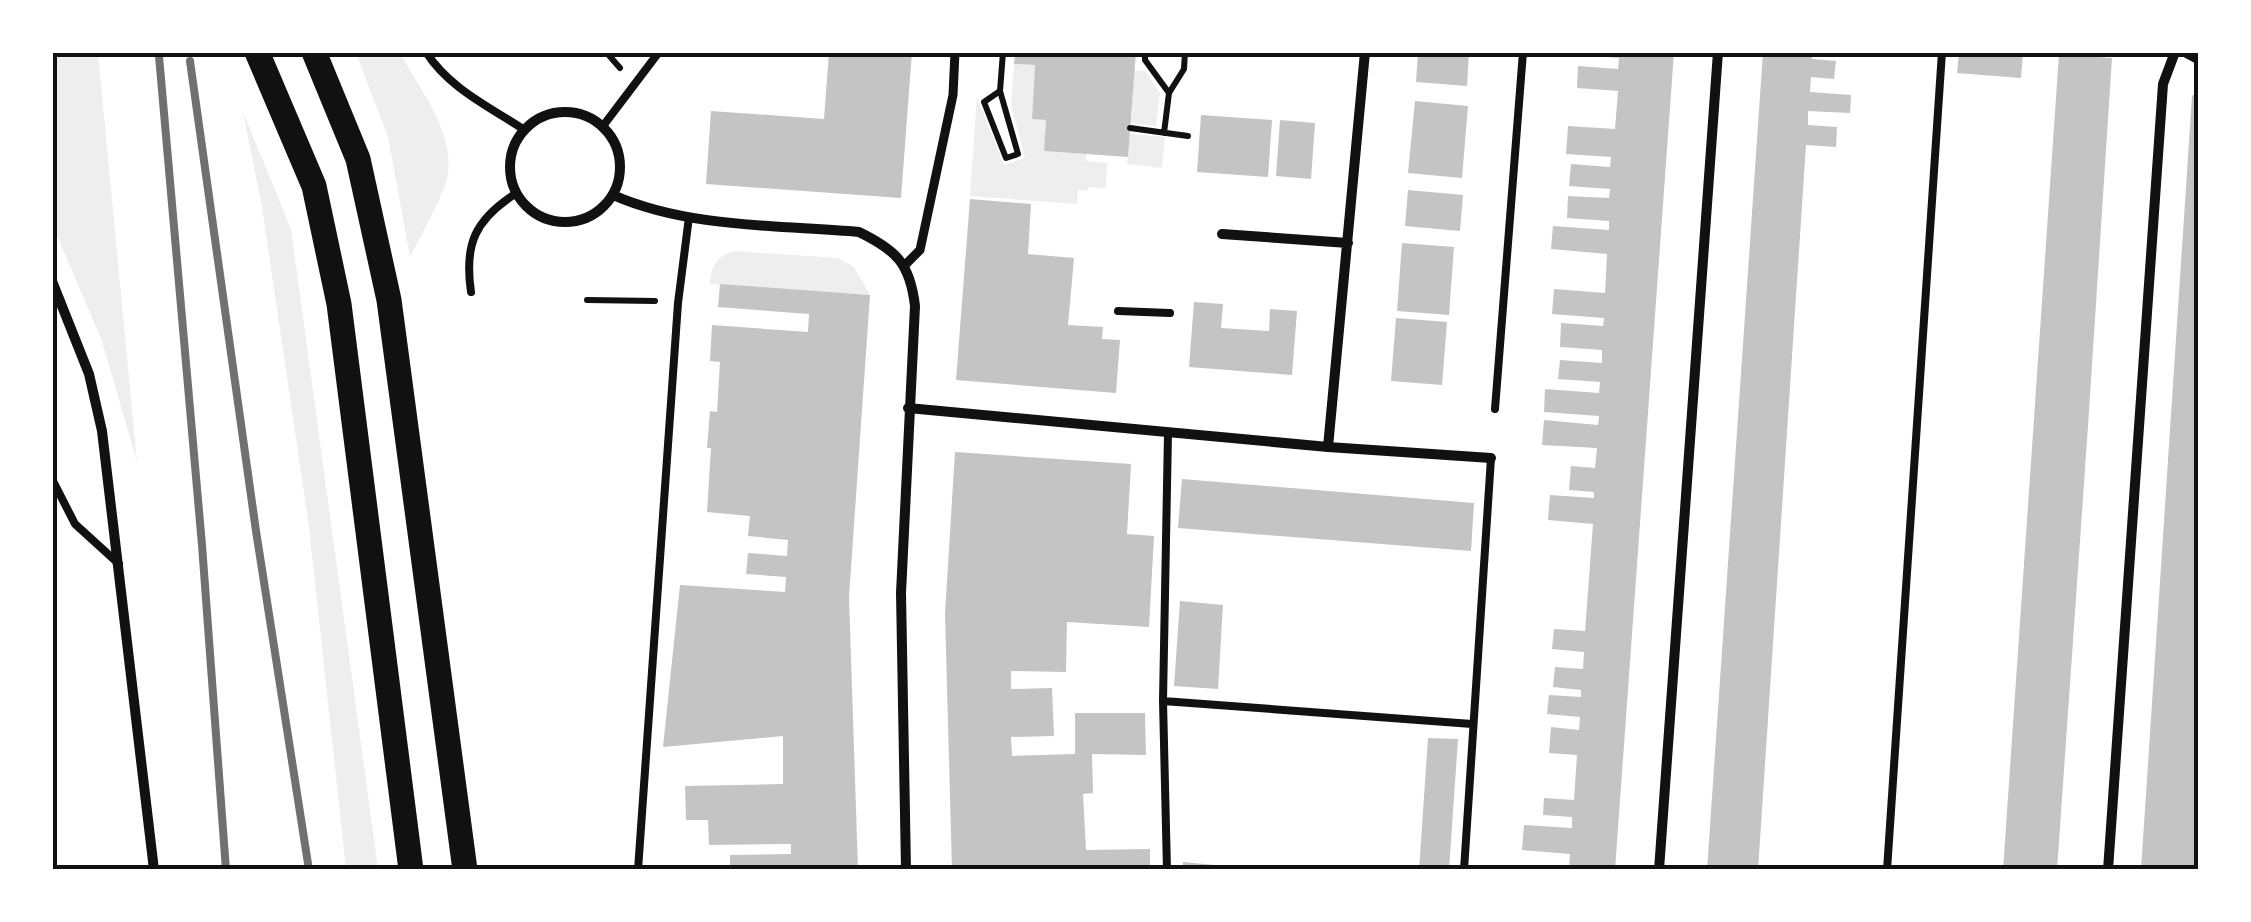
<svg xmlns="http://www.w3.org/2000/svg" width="2251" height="922" viewBox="0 0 2251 922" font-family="Karla,sans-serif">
	<rect width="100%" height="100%" fill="#fff"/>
	<path fill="#eee" d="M 52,53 L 98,53 L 137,462 L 102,341 L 53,226 Z
		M 356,53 L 400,53 C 420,90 461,140 445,185 C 436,209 422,233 410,257 L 388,137 Z
		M 1014,64 L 1035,65 L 1032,118 L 1046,120 L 1044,151 L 1086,154 L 1087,161 L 1107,163 L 1106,188 L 1088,187 L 1087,191 L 1078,190 L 1077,204 L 970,196 L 977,97 L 1004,165 L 1025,158 L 1011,104 Z
		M 1134,71 L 1145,71 L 1160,93 L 1156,126 L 1131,123 Z
		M 243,112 L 291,229 L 378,869 L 346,869 L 309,527 L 262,207 Z
		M 1130,134 L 1165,137 L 1162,168 L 1127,164 Z
		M 733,251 L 838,258 L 854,267 L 870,295 L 710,284 C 712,265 715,258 733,251 Z"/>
	<path fill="#c4c4c4" d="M 829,52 L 912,52 L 901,198 L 706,184 L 711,111 L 824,119 Z
		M 1015,52 L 1136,52 L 1128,157 L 1044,151 L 1046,120 L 1032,119 L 1035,65 L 1014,64 Z
		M 1418,52 L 1469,52 L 1467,86 L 1416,82 Z
		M 1583,52 L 1674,52 L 1615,870 L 1569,870 L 1570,854 L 1522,850 L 1524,825 L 1572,828 L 1572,817 L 1543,815 L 1544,798 L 1574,800 L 1577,755 L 1549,753 L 1551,727 L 1579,730 L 1580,717 L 1547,714 L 1549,695 L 1581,697 L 1581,690 L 1553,687 L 1555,667 L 1583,669 L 1584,652 L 1552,649 L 1554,629 L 1585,631 L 1593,524 L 1548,520 L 1550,495 L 1594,498 L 1594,492 L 1569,490 L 1571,466 L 1595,468 L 1597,448 L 1542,445 L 1544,420 L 1598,425 L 1599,416 L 1544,412 L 1545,389 L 1599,393 L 1600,382 L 1558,379 L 1560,360 L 1602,363 L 1602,350 L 1560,347 L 1561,323 L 1603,326 L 1604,318 L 1552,314 L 1554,289 L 1605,293 L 1607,254 L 1551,249 L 1553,226 L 1609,230 L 1609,221 L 1567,218 L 1568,196 L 1609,198 L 1610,189 L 1569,186 L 1571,164 L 1610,167 L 1611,157 L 1566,154 L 1568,126 L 1615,129 L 1618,91 L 1577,88 L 1578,66 L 1618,69 L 1619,58 L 1583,55 Z
		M 1763,52 L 1812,52 L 1812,59 L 1836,61 L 1834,79 L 1811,77 L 1810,92 L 1851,95 L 1850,113 L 1808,111 L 1808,125 L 1837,127 L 1836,147 L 1806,145 L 1758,870 L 1707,870 Z
		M 1959,52 L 2023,52 L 2021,78 L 1957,73 Z
		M 2059,54 L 2112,58 L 2088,426 L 2057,870 L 2003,870 Z
		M 2198,91 L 2198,870 L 2141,870 L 2192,96 Z
		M 1415,101 L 1468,106 L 1462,178 L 1408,173 Z
		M 1201,115 L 1272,120 L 1268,177 L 1197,172 Z
		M 1280,120 L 1315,123 L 1311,179 L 1276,176 Z
		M 1408,190 L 1463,195 L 1460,231 L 1405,226 Z
		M 970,199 L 1031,204 L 1028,254 L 1074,258 L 1068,325 L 1103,327 L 1102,339 L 1120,340 L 1116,393 L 956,380 Z
		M 1402,243 L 1454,247 L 1449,315 L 1397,311 Z
		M 720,284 L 870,295 L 849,597 L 858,870 L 730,870 L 730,855 L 791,854 L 791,844 L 709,845 L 708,820 L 686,820 L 685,786 L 783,784 L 783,736 L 663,747 L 680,585 L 785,592 L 786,577 L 746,574 L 748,553 L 787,556 L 788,540 L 748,536 L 750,516 L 707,512 L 711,448 L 707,448 L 710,411 L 717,412 L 720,362 L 710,361 L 712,325 L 808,332 L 809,314 L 718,307 Z
		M 1194,302 L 1223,304 L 1221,328 L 1269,331 L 1270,309 L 1297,311 L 1292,375 L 1189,367 Z
		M 1396,318 L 1447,322 L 1442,385 L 1391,381 Z
		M 955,452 L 1131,464 L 1127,534 L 1154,536 L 1149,627 L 1067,622 L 1066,672 L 1011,671 L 1011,689 L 1052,688 L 1054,736 L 1011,737 L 1012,756 L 1075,754 L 1075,713 L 1145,713 L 1146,755 L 1092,754 L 1093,793 L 1083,794 L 1086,850 L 1150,849 L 1150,870 L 952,870 L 945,614 Z
		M 1182,479 L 1474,503 L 1471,551 L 1178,528 Z
		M 1180,601 L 1223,605 L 1218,689 L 1174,686 Z
		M 1428,738 L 1458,739 L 1449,870 L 1419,870 Z
		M 1183,862 L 1236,867 L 1236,870 L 1183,870 Z"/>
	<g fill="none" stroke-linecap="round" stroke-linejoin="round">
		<path stroke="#111" stroke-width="6" d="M 606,52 L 620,68
			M 1145,52 L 1145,60 L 1169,93
			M 1000,91 L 1018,154 L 1006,158 L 984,102 Z
			M 1000,91 L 1003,52
			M 1130,128 L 1188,136
			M 1164,133 L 1169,93 L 1184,69 L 1185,52
			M 587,300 L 655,301"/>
		<path stroke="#111" stroke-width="8" d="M 426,52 C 449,88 488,106 523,129
			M 603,126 L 659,52
			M 471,292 C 464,244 475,220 515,194
			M 1118,311 L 1170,313
			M 1495,409 L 1523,52
			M 52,479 L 75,524 L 119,564
			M 1163,701 L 1472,724
			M 638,870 L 678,303 L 689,217
			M 1167,870 L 1163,701 L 1168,433
			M 1464,870 L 1491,458
			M 1887,870 L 1942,52"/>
		<path stroke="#111" stroke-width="9" d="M 905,265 L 920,250 L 953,95 L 955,52"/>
		<path stroke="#111" stroke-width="10" d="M 2185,52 L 2198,59
			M510 167a55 55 0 1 1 110 0a55 55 0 1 1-110 0Z
			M 613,195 C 688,228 777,225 859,232 C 896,250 910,263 915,306 L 901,593 L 906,870
			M 1222,234 L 1348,243
			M 52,281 L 89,374 L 102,431 L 154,870
			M 908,408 L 1328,447 L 1491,458
			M 1328,447 L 1365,52
			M 1659,870 L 1718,52
			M 2108,870 L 2163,84 L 2175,52"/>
		<path stroke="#111" stroke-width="25" d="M 257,52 L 314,186 L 339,304 L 411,870
			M 314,52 L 358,159 L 389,300 L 465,870"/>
		<path stroke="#707070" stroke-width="8" d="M 159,56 L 202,545 L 226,870
			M 190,61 L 256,531 L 309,870"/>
	</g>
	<rect width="2251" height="922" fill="none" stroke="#ffffff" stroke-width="110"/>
	<rect x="55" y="55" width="2141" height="812" fill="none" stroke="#111" stroke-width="4"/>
</svg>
